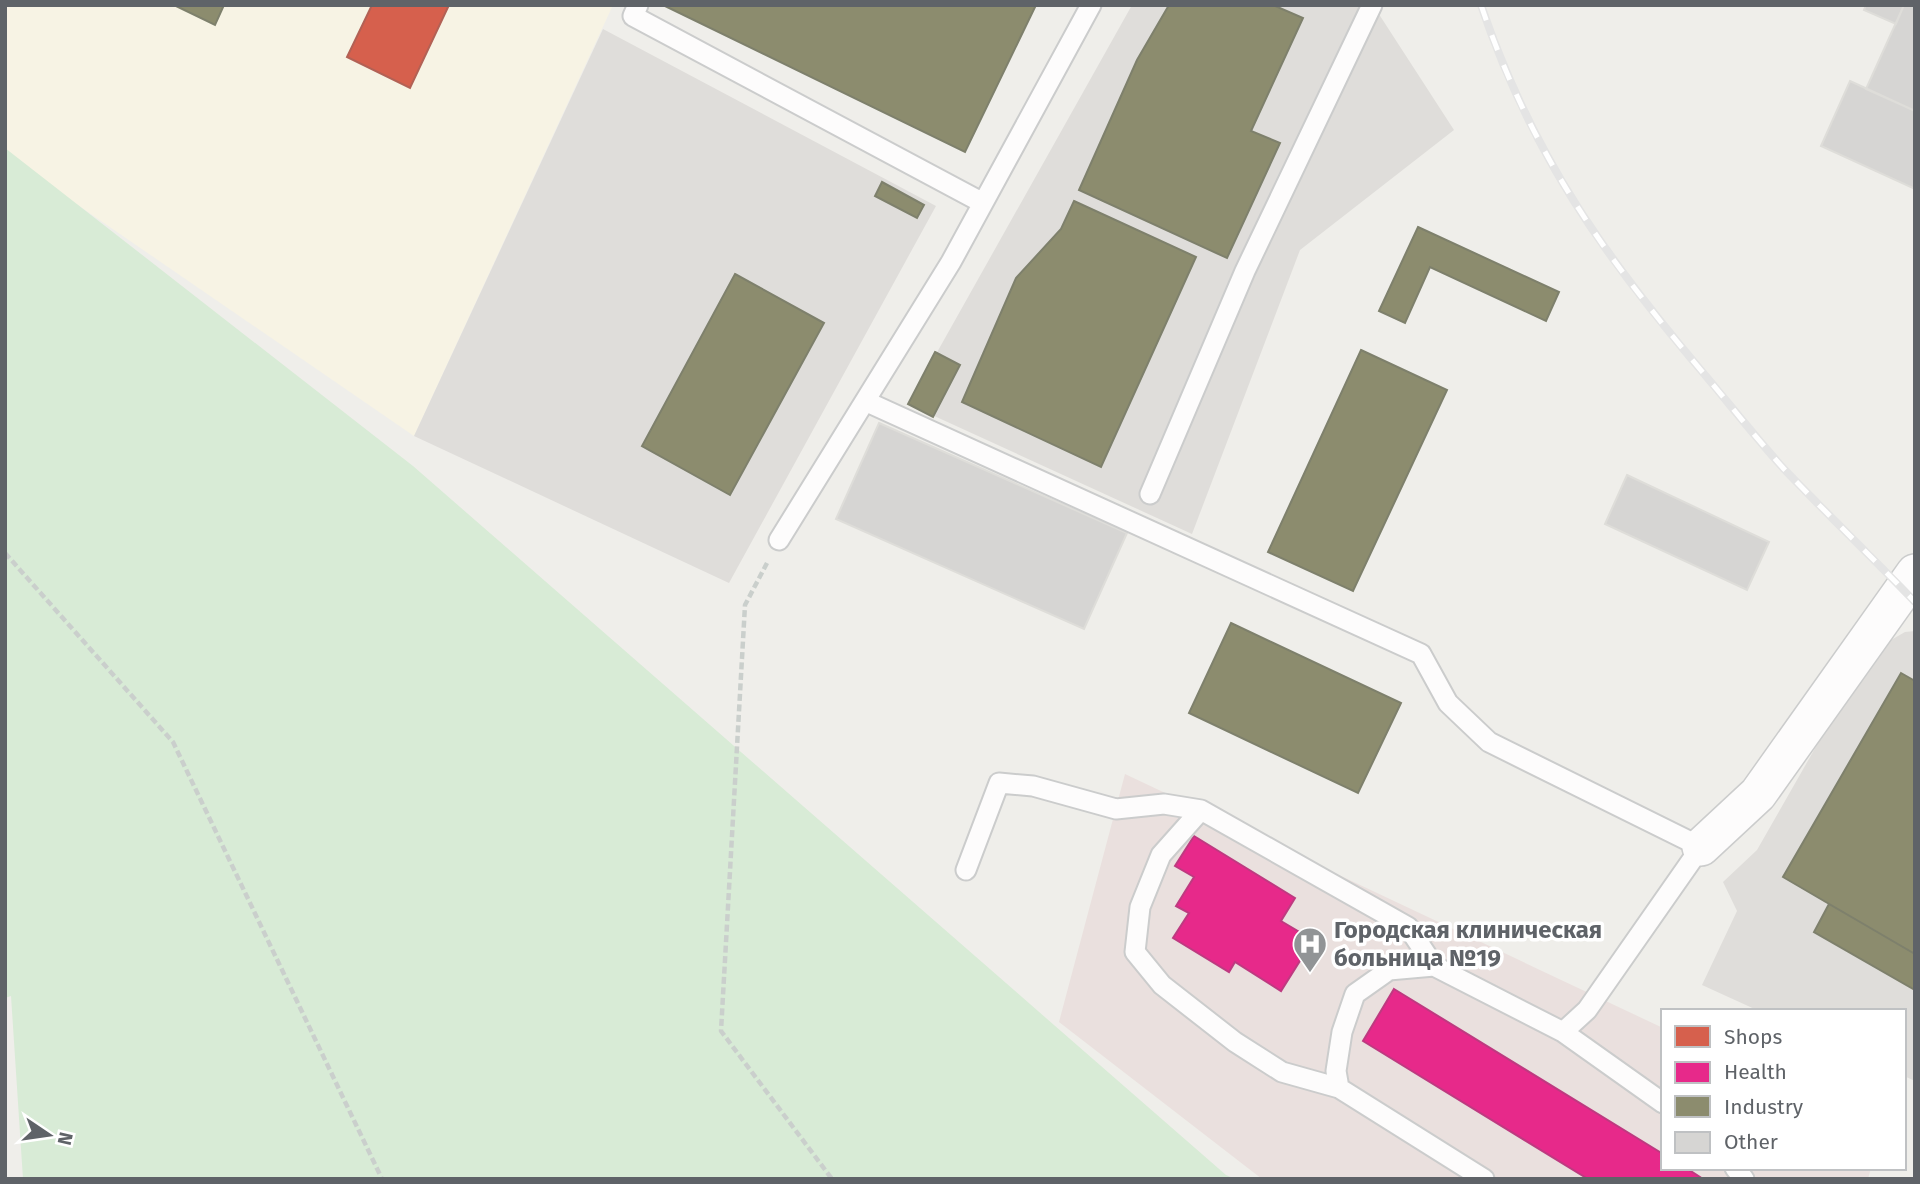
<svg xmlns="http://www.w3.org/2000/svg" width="1920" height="1184" viewBox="0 0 1920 1184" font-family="'Fira Sans',sans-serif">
	<rect width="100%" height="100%" fill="#efeeea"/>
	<path fill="#f7f3e4" d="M 5,5 L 613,5 L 414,436 L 5,155 Z"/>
	<path fill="#dfddda" d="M 1132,5 L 1373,5 L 1454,130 L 1300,250 L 1192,534 L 908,404 Z
		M 603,29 L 936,206 L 729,583 L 414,436 Z
		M 1915,631 L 1915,1081 L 1904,1076 L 1904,1011 L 1759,1011 L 1702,985 L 1737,911 L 1723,882 L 1757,850 L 1870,652 L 1905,632 Z"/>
	<path fill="#eae0de" d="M 1125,774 L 1663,1028 L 1663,1168 L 1871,1168 L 1868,1179 L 1262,1179 L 1059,1022 Z"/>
	<path fill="#d8ebd6" d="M 5,148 L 413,466 L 1226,1175 L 1235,1179 L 23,1179 L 11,996 L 5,998 Z"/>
	<path fill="#d6604d" stroke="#b26155" stroke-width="2" d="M 372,5 L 449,5 L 410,88 L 347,57 Z"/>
	<path fill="#e7298a" stroke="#be3a80" stroke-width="2" d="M 1194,836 L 1295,898 L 1281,921 L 1313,940 L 1281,991 L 1235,962 L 1229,972 L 1173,938 L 1189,913 L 1176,906 L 1194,877 L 1175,866 Z
		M 1394,989 L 1663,1154 L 1663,1168 L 1686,1168 L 1703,1179 L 1588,1179 L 1363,1041 Z"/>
	<path fill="#8c8c6e" stroke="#7e806c" stroke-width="2" d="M 174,5 L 224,5 L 215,25 Z
		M 663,5 L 1036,5 L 965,152 Z
		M 1169,5 L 1273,5 L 1303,18 L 1251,131 L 1280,143 L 1227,258 L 1079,190 L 1137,60 Z
		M 882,182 L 924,205 L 917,218 L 875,196 Z
		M 1074,201 L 1196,257 L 1101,467 L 962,402 L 1016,278 L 1061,229 Z
		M 1418,227 L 1559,292 L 1546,321 L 1430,267 L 1405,323 L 1379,311 Z
		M 735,274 L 824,323 L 730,495 L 642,446 Z
		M 1361,350 L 1447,390 L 1353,591 L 1268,552 Z
		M 935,352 L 960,365 L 933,417 L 908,404 Z
		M 1231,623 L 1401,703 L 1358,793 L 1189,713 Z
		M 1901,673 L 1915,681 L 1915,954 L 1783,877 Z
		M 1829,904 L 1915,954 L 1915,990 L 1814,932 Z"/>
	<path fill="#d6d5d3" stroke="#deddd9" stroke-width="2" d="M 1866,5 L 1904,5 L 1896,24 L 1864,10 Z
		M 1904,5 L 1915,5 L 1915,111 L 1866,89 Z
		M 1850,81 L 1915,111 L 1915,189 L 1821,146 Z
		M 879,423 L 1127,533 L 1084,629 L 836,519 Z
		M 1627,475 L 1769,542 L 1747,590 L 1605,524 Z"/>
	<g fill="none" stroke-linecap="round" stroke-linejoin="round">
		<g stroke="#cbcccc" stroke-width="23">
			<path id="lane" d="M 638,5 L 633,16 L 983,203
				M 865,401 L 1421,654 L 1448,703 L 1489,742 L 1701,847 L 1587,1010 L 1563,1032 L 1434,966 L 1389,970 L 1355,994 L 1342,1032 L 1336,1071 L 1339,1088
				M 1150,494 L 1245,271 L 1372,5
				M 779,540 L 951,262 L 1091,5
				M 1201,810 L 1161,855 L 1140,907 L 1135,952 L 1162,985 L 1235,1042 L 1282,1072 L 1339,1088 L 1484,1179
				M 966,870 L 999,783 L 1033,786 L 1116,809 L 1164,804 L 1201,810 L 1408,927 L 1434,966
				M 1563,1032 L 1663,1103
				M 1735,1168 L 1744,1179"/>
		</g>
		<g stroke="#cbcccc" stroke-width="40">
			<path id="street" d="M 1701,847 L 1758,794 L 1915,573"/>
		</g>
		<path stroke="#cacfcc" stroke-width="4.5" stroke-dasharray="7 3.5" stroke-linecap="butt" d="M 5,553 L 173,742 L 382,1179
			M 767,563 L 745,605 L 721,1031 L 832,1179"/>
		<use href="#lane" stroke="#fdfcfc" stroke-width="19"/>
		<use href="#street" stroke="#fdfcfc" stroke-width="37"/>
		<g stroke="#e4e4e4" stroke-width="8">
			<path id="rail" d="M 1481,5 C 1532,155 1604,256 1705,375 C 1731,406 1757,439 1784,469 C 1827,514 1872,557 1915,602"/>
		</g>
		<use href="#rail" stroke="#fff" stroke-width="5" stroke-dasharray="16" stroke-linecap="butt"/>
	</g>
	<defs>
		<g id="hospital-pin" transform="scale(1.75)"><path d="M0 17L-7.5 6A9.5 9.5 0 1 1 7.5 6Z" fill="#919496" stroke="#fff"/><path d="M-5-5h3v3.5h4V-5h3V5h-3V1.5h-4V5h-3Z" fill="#fff"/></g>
	</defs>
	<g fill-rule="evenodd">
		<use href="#hospital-pin" x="1310" y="944"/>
	</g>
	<g text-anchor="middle" stroke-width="7" stroke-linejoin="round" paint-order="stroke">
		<g font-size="24" font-weight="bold" fill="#5f6368" stroke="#fff" text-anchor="start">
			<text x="1334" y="938">Городская клиническая<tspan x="1334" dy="28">больница №19</tspan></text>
		</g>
	</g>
	<rect width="1920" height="1184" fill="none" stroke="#5f6368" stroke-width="14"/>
	<rect x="1661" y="1009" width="245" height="161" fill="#ffffff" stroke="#bfc1c3" stroke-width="2"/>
	<rect x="1675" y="1026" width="35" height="21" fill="#d6604d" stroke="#bfc1c3" stroke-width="2"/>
	<text x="1724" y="1044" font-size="21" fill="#5f6368">Shops</text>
	<rect x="1675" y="1062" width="35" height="21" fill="#e7298a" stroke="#bfc1c3" stroke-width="2"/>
	<text x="1724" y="1079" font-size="21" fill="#5f6368">Health</text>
	<rect x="1675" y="1096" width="35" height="21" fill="#8c8c6e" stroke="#bfc1c3" stroke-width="2"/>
	<text x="1724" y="1114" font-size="21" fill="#5f6368">Industry</text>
	<rect x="1675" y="1132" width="35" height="21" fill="#d6d5d3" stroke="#bfc1c3" stroke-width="2"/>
	<text x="1724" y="1149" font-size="21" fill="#5f6368">Other</text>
	<g transform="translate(49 1135) rotate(103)" stroke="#ffffff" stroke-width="5" paint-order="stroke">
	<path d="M0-5L12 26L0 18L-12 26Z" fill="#5f6368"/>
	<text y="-10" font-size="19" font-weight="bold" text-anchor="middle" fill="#5f6368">N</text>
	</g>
</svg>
